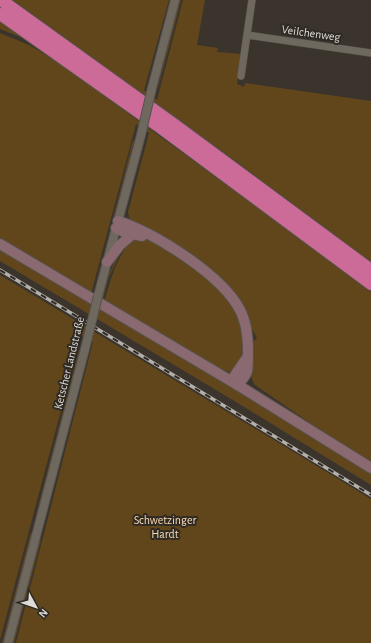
<svg xmlns="http://www.w3.org/2000/svg" width="371" height="643" viewBox="0 0 371 643" font-family="'Alegreya Sans',sans-serif">
	<rect width="100%" height="100%" fill="#3a342d"/>
	<path fill="#61461b" d="M 13,0 L 169,0 L 144,90 L 157,100 L 183,0 L 205,0 L 197,45 L 218,48 L 217,52 L 241,54 L 237,84 L 244,87 L 245,83 L 371,101 L 371,262 L 237,162 Z
		M 179,0 L 181,0 L 158,89 L 158,87 Z
		M 0,21 L 25,39 L 0,29 Z
		M 0,33 L 29,45 L 56,61 L 213,175 L 371,292 L 371,464 L 342,445 L 255,385 C 248,375 252,358 252,346 L 253,342 L 257,338 L 251,327 L 237,297 L 130,223 L 128,212 L 149,133 L 136,124 L 91,294 L 0,241 Z
		M 133,140 L 134,141 L 133,145 L 95,294 L 94,294 Z
		M 143,143 L 144,143 L 126,211 Z
		M 142,238 C 171,246 217,281 233,306 C 240,316 244,331 244,344 C 244,348 244,355 242,359 C 240,363 236,368 233,371 L 229,372 L 217,367 L 104,302 C 111,280 116,256 133,239 Z
		M 125,244 L 108,279 L 103,299 L 101,299 C 106,279 114,261 125,244 Z
		M 0,248 L 371,471 L 371,485 L 236,402 L 0,261 Z
		M 0,275 L 279,443 L 371,499 L 371,643 L 16,643 L 93,342 L 81,335 L 0,640 Z
		M 80,346 L 77,363 L 37,514 L 36,515 Z
		M 88,350 L 89,351 L 44,524 L 44,519 Z
		M 31,532 L 32,535 L 5,643 L 2,643 Z
		M 41,540 L 14,643 L 12,643 L 38,542 Z"/>
	<g fill="none" stroke-linecap="round" stroke-linejoin="round">
		<g stroke="#56524b" stroke-width="8">
			<path id="minor" d="M 247,35 L 371,53
				M 241,76 L 252,0"/>
		</g>
		<g stroke="#56524b" stroke-width="10">
			<path id="tertiary" d="M 152,88 L 175,0
				M 98,296 L 141,135
				M 8,643 L 85,349"/>
		</g>
		<g stroke="#56524b" stroke-width="12">
			<path id="secondary" d="M 118,221 C 155,233 222,275 240,310 C 247,323 248,337 248,352 C 247,370 251,371 237,385
				M 116,228 L 124,232 L 142,236
				M 0,244 L 241,387 L 371,468
				M 107,262 L 120,245 L 133,234
				M 231,381 L 248,356"/>
		</g>
		<g stroke="#56524b" stroke-width="14">
			<path id="motorway" d="M 1,0 L 175,125 L 371,270
				M 0,14 L 157,125 L 371,284"/>
		</g>
		<use href="#minor" stroke="#6e685f" stroke-width="7"/>
		<use href="#tertiary" stroke="#6e685f" stroke-width="8"/>
		<use href="#secondary" stroke="#8a6970" stroke-width="10"/>
		<use href="#motorway" stroke="#cc6b98" stroke-width="12"/>
		<g stroke="#b3afaa" stroke-width="3.5">
			<path id="rail" d="M 0,270 L 371,495"/>
		</g>
		<use href="#rail" stroke="#2f2a23" stroke-width="2" stroke-dasharray="6" stroke-linecap="butt"/>
		<g stroke="#56524b" stroke-width="10" stroke-linecap="butt">
			<path id="tertiary-bridge" d="M 141,135 L 152,88
				M 85,349 L 98,296"/>
		</g>
		<use href="#tertiary-bridge" stroke="#6e685f" stroke-width="8"/>
	</g>
	<g text-anchor="middle" stroke-width="4" stroke-linejoin="round" paint-order="stroke">
		<g font-size="12" fill="#dfdcd7" stroke="#2f2a23">
			<text transform="translate(311 33) rotate(8)" y="4">Veilchenweg</text>
			<text transform="translate(69 363) rotate(-76)" y="4">Ketscher Landstraße</text>
		</g>
		<g font-size="12" fill="#fadcb3" stroke="#2f2a23">
			<text x="165" y="524">Schwetzinger<tspan x="165" dy="14">Hardt</tspan></text>
		</g>
	</g>
	<g transform="translate(36 607) rotate(130)" stroke="#2f2a23" stroke-width="3" paint-order="stroke">
	<path d="M0-3L7 15L0 10L-7 15Z" fill="#dfdcd7"/>
	<text y="-6" font-size="11" font-weight="bold" text-anchor="middle" fill="#dfdcd7">N</text>
	</g>
</svg>
